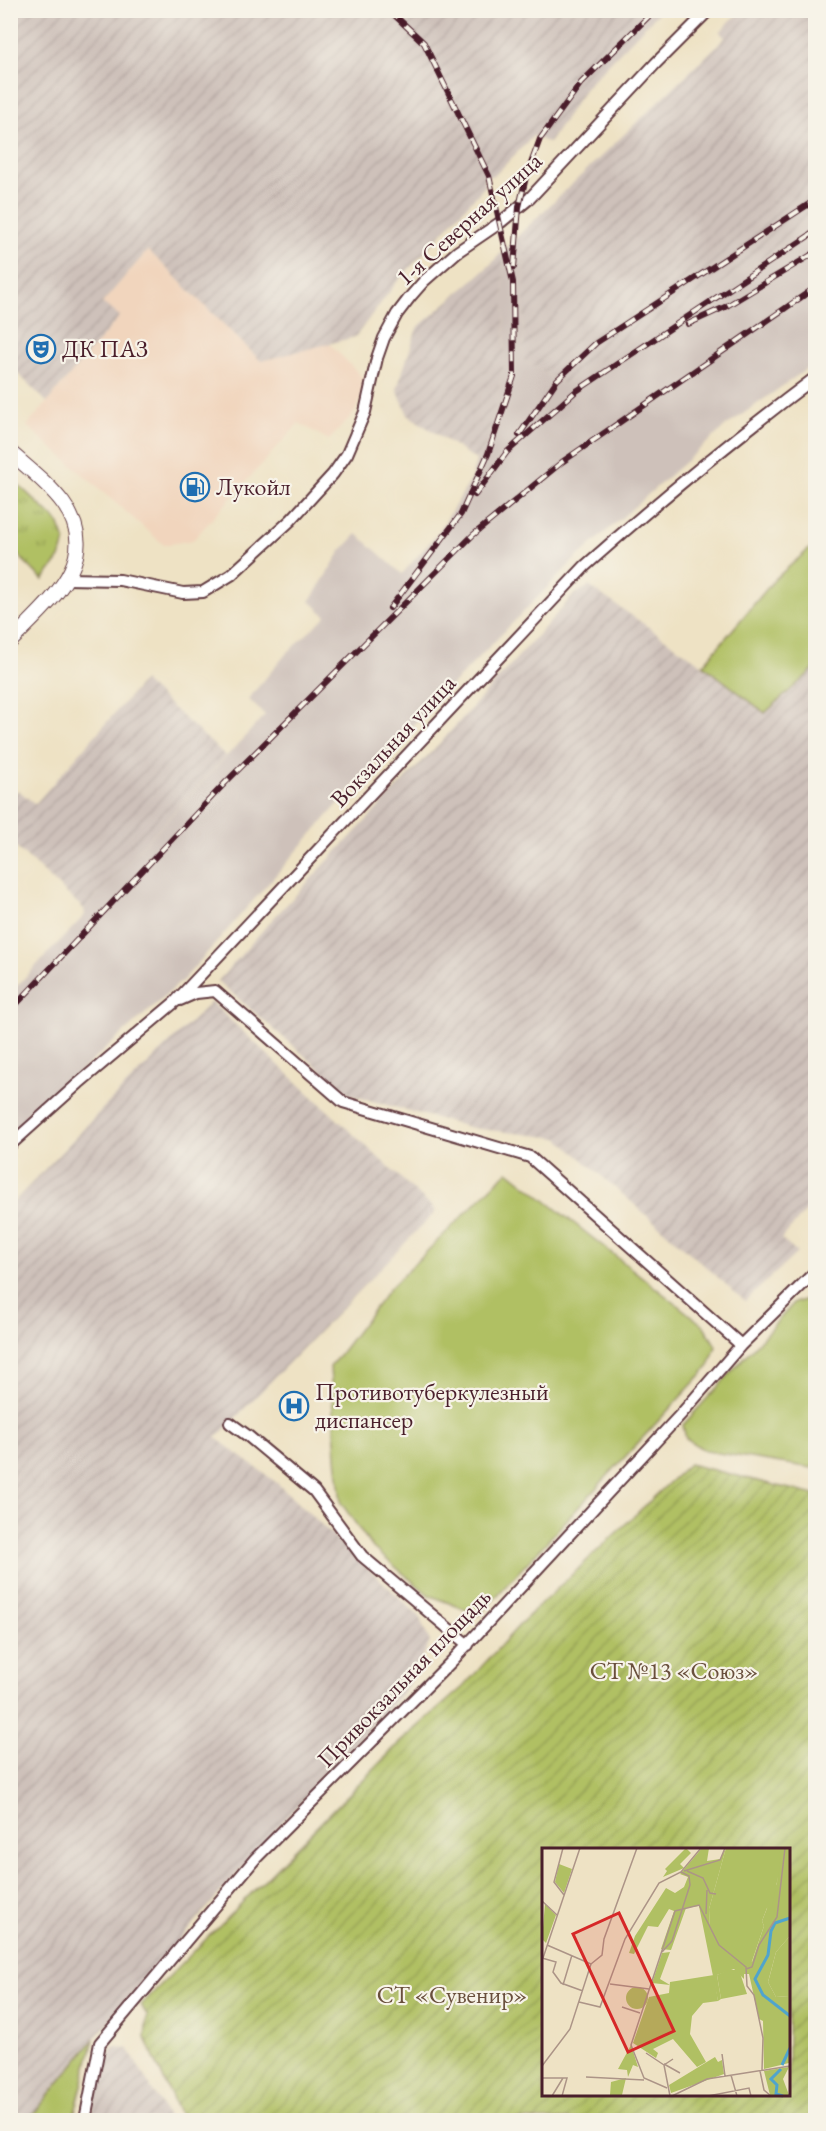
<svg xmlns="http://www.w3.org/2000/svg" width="826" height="2131" viewBox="0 0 826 2131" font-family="'EB Garamond',serif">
	<defs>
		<pattern id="industrial-furrows" width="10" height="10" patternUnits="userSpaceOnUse" patternTransform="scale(1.5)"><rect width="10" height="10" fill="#cec1ba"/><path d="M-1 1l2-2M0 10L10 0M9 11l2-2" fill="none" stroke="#b2a5a0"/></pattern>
		<pattern id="park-tufts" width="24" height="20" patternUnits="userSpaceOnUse" patternTransform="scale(1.5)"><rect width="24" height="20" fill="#b0c063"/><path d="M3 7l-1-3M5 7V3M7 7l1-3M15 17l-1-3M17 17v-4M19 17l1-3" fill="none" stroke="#919b52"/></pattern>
		<pattern id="garden-furrows" width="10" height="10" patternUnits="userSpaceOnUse" patternTransform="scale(1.5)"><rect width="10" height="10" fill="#b0c063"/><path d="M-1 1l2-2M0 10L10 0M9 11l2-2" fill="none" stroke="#919b52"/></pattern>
	</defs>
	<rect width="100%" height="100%" fill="#f7f3e8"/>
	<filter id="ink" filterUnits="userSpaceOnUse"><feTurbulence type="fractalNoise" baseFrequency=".0167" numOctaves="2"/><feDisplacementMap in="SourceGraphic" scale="12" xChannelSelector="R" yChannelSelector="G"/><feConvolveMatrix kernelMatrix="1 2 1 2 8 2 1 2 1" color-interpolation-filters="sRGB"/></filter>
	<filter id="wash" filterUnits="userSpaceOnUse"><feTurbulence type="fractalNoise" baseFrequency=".008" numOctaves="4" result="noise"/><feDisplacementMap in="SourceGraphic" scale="24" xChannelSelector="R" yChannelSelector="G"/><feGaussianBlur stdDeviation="1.35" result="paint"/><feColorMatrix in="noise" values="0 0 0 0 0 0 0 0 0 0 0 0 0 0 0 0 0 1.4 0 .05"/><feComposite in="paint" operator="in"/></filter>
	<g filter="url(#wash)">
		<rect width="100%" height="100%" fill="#eee2c4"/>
		<path fill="#f1d5bd" d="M 148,250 L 261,361 L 329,343 L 366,381 L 355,412 L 329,440 L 299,423 L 193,540 L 164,545 L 27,426 L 119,317 L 102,303 Z"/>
		<path fill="url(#industrial-furrows)" d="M 11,10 L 660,10 L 660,11 L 586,87 L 549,143 L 533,136 L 496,174 L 484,178 L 486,185 L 396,283 L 355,337 L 261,361 L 148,250 L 102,303 L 120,316 L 47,402 L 11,367 Z
			M 740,11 L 815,11 L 815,212 L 770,254 L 563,384 L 523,360 L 525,229 L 725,38 L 720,32 Z
			M 503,251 L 505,359 L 488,440 L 476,460 L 408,415 L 397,389 L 417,328 L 488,267 Z
			M 589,586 L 703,665 L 765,713 L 815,668 L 815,1201 L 781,1239 L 797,1253 L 745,1301 L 558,1138 L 472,1128 L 350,1095 L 218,981 L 270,922 L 437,746 L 574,595 Z
			M 143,681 L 226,756 L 84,909 L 11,843 L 11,799 L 18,790 L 35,804 Z
			M 211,1002 L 436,1211 L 216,1438 L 277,1483 L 419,1616 L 430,1642 L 406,1689 L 264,1842 L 94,2039 L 29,2120 L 10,2120 L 10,1206 L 105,1106 Z
			M 113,2047 L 128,2048 L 170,2120 L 92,2120 L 94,2094 Z"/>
		<path fill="#cec1ba" d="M 815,212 L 815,363 L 726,426 L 576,558 L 363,776 L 184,979 L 11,1133 L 11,992 L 85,915 L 84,909 L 265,715 L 248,699 L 286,654 L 326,616 L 310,601 L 341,551 L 357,534 L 402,574 L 437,534 L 471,480 L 476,460 L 488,440 L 505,359 L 503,251 L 525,229 L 523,360 L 563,384 L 770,254 Z"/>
		<path fill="#b0c063" stroke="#7d7047" stroke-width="1.5" d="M 815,544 L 815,668 L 765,713 L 703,665 L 775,579 Z
			M 508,1171 L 704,1326 L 716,1346 L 709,1366 L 479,1615 L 429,1595 L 373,1548 L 341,1503 L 336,1458 L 330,1367 L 390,1288 Z
			M 807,1299 L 815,1300 L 815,1464 L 812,1468 L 706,1451 L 686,1439 L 683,1425 L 794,1303 Z
			M 94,2039 L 73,2120 L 29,2120 Z"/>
		<path fill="url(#park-tufts)" stroke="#7d7047" stroke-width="1.5" d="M 10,477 L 58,522 L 65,541 L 60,558 L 43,580 L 11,548 Z"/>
		<path fill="url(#garden-furrows)" stroke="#7d7047" stroke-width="1.5" fill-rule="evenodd" d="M 689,1464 L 815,1495 L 815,2120 L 182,2120 L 145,2038 L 147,2015 L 141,2005 L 400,1742 L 463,1687 L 523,1621 ZM 544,1849 L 788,1849 L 788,2094 L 544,2094 Z"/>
	</g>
	<g filter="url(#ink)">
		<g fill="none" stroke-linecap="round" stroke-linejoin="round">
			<g stroke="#633c42" stroke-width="14">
				<path id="minor" d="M 66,579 L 120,580 L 183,593 L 203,592 L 231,575 L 291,520 L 333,474 L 347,454 L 365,412 L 377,358 L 384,338 L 397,314 L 410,297 L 424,281 L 457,252 L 501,222 L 530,198 L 656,63 L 709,10
					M 180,1000 L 196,993 L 215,991 L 343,1102 L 530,1157 L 741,1345
					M 10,1145 L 79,1083 L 175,1002 L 585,566 C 659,500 736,437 816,377
					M 230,1423 L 248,1436 L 314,1491 L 362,1556 L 468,1645
					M 85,2120 L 100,2043 L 255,1859 L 452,1661 L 682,1413 L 741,1345 L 816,1271"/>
			</g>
			<g stroke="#633c42" stroke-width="16">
				<path id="tertiary" d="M 10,452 C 28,468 49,484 63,503 C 105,560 47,603 10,642"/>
			</g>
			<use href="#minor" stroke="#fff" stroke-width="10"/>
			<use href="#tertiary" stroke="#fff" stroke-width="14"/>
			<g stroke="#4a1f2b" stroke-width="6">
				<path id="rail" d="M 389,10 L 424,43 L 489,176 L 513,282 L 514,376 L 488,454 L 461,514 L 390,608
					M 514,267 L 519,207 L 526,177 L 540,139 L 581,83 L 655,10
					M 688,324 L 725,307 L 816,252
					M 519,435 L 557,380 L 596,343 L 809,204
					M 475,495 L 507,452 L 575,392 L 816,231
					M 10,1011 L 226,782 L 473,535 L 562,462 L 816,287"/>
			</g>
			<use href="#rail" stroke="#f7f3e8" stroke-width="4" stroke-dasharray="11" stroke-linecap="butt"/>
		</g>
	</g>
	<defs>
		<g id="theatre-ring" transform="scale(1.5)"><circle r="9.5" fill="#f7f3e8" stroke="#1f6fb2" stroke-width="1.5"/><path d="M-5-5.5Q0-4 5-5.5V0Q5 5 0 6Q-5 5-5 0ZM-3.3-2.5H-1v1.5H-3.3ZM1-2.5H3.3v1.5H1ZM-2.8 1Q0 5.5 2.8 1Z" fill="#1f6fb2"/></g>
		<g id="fuel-ring" transform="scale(1.5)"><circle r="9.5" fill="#f7f3e8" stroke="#1f6fb2" stroke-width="1.5"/><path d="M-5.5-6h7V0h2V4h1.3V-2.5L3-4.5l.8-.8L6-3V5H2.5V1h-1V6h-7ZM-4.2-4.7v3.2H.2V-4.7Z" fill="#1f6fb2"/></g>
		<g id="hospital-ring" transform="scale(1.5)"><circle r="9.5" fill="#f7f3e8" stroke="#1f6fb2" stroke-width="1.5"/><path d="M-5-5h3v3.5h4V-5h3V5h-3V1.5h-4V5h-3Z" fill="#1f6fb2"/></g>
	</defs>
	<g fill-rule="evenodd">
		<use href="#theatre-ring" x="41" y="349"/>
		<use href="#fuel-ring" x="195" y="487"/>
		<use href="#hospital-ring" x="294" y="1406"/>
	</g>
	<g text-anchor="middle" stroke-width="4.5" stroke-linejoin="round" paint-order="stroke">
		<g font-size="24" fill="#4a1f2b" stroke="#f7f3e8">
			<text transform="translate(469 219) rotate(-42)" y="8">1-я Северная улица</text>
			<text transform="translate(393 741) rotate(-47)" y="8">Вокзальная улица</text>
			<text transform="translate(404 1678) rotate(-46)" y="8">Привокзальная площадь</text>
		</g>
		<g font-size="24" fill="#4a1f2b" stroke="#f7f3e8" text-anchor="start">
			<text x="62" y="357">ДК ПАЗ</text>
			<text x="216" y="495">Лукойл</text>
			<text x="315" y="1400">Противотуберкулезный<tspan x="315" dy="28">диспансер</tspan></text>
		</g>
		<g font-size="24" fill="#694f3c" stroke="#f7f3e8">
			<text x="674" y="1679">СТ №13 «Союз»</text>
			<text x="452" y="2003">СТ «Сувенир»</text>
		</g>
	</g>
	<g transform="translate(542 1848)">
		<rect width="248" height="248" fill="#eee2c4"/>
		<path d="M 144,0 L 149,5 L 138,16 L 142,20 L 121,29 L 125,23 L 123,21 ZM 160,0 L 167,0 L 165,13 L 178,11 L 184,0 L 167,61 L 168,79 L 175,93 L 210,114 L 222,78 L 220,73 L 235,35 L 237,0 L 247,0 L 247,89 L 234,104 L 226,134 L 234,149 L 247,148 L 247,215 L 222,221 L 221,173 L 217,171 L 207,126 L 202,126 L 202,131 L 192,121 L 175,127 L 179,151 L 176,153 L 157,58 L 144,60 L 129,102 L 119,101 L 132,63 L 127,61 L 116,79 L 106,78 L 92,106 L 87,105 L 93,88 L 124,40 L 133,45 L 142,39 L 146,29 L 138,26 ZM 3,56 L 14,67 L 4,95 L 0,91 ZM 128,104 L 118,131 L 128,137 L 110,135 L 120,105 ZM84 150a11 11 0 1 1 22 0a11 11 0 1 1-22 0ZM 89,197 L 96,219 L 91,217 L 86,229 L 85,222 L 76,221 ZM 247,219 L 241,231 L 247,247 L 228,247 L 222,223 ZM 84,230 L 80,247 L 68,247 L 69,234 Z" fill="#b0c063"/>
		<path d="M 17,16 L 30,21 L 22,45 L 13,34 ZM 173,209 L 176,214 L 180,212 L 182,226 L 129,245 L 127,237 Z" fill="#b0c063"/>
		<path d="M 184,0 L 237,0 L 238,19 L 230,59 L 225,60 L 220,73 L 222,78 L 208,119 L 176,95 L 168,79 L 167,61 ZM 247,89 L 247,148 L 234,149 L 226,134 L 228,127 L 234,104 ZM 186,122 L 197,122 L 205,146 L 179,151 L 175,127 ZM 172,127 L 176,153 L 161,155 L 150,168 L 148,186 L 164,214 L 155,219 L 131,191 L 111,201 L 116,205 L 114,210 L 91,195 L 107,149 L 127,145 L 128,134 Z" fill="#b0c063"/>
		<path fill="none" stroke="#50a4cc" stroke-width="3" d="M 248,70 L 233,75 L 229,83 L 226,107 L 213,131 L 221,147 L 248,168M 240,217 L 248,200M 239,221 L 229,231 L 235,237 L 234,246 L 241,248"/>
		<path fill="none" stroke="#ac9487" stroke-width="1.5" d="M 21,0 L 12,34 L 22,47M 142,23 L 178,12 L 183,0M 145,23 L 161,30 L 168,45 L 174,46M 0,53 L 15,67M 164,66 L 165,42M 5,97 L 49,116M 120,104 L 130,93 L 148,37 L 147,28 L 139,24M 0,110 L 14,114 L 11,124 L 19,135 L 41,143M 1,110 L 38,0M 49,116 L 60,107 L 62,91 L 95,0M 204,121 L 210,119 L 217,97 L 235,69 L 243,0M 68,136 L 107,141M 21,137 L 30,107M 37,154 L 58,159 L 83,91 L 117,35 L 139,24 L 159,0M 80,159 L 98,165M 104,205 L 122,217M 180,206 L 183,228M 122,216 L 138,225M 0,218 L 28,181 L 49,116M 218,223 L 222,242 L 229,248M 189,227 L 195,248M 44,229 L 102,232M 0,230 L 25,230 L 20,248M 125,240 L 102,230 L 89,197 L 133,63 L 157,57 L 177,97 L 204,119 L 205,138 L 212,147 L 221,190 L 220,222M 10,248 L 21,230M 128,248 L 122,217 L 131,211M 130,248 L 165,231 L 248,218M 166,248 L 207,240 L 209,248"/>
		<path fill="#d62828" fill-opacity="0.15" stroke="#d62828" stroke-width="3" d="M 77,65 L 132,183 L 86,204 L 31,86 Z"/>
		<rect width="248" height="248" fill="none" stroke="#4a1f2b" stroke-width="3"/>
	</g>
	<rect width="826" height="2131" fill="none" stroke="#f7f3e8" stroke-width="36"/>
</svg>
